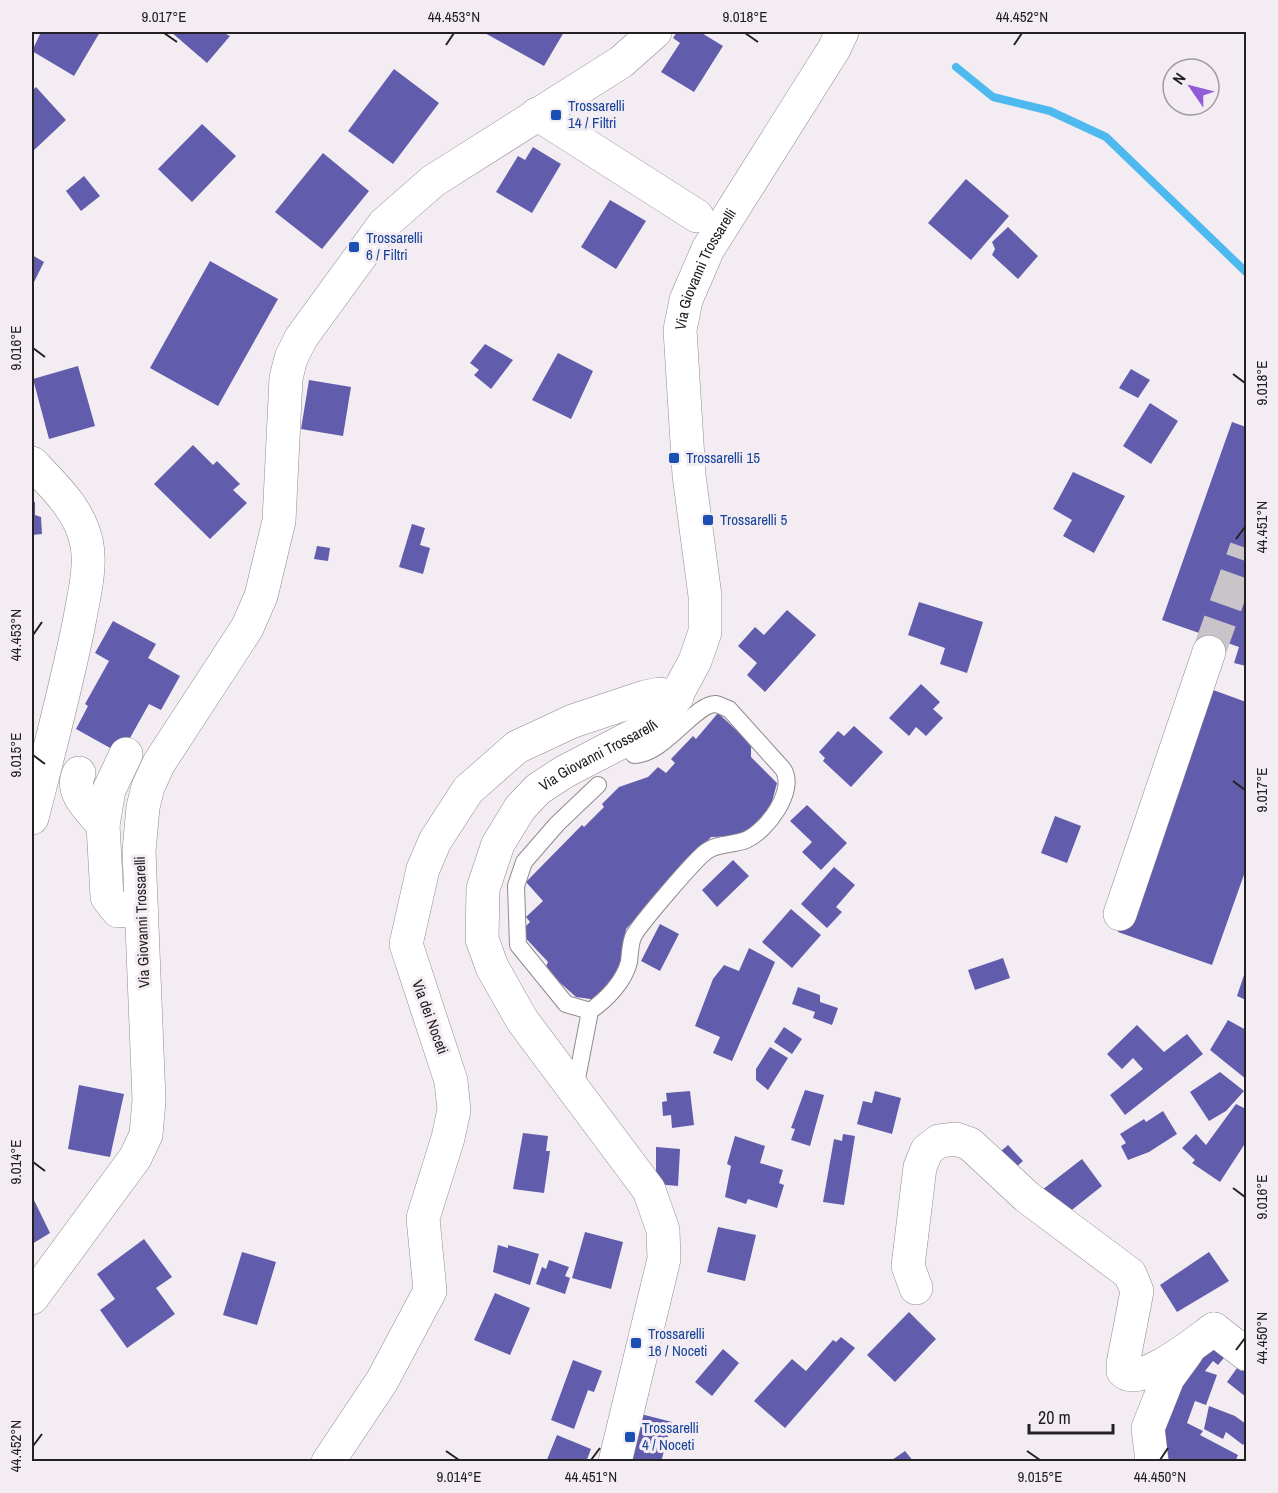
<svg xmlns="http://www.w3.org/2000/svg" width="1278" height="1493" viewBox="0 0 1278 1493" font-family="'Archivo Narrow',sans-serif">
	<rect width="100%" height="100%" fill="#f3edf3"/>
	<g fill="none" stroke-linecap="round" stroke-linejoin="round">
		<path stroke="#4eb9ef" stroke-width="8" d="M 956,67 L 993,97 L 1050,111 L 1106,137 L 1246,272"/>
	</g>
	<path fill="#615cac" d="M 41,32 L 100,32 L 74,76 L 32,51 Z
		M 171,32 L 228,32 L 226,34 L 230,36 L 207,63 Z
		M 483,32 L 564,32 L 544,66 Z
		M 677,32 L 700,32 L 723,46 L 694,92 L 661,72 L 680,43 L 673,38 Z
		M 394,69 L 439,103 L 393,164 L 348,131 Z
		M 36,87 L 66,120 L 32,152 L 32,91 Z
		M 202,124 L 236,156 L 192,202 L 158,169 Z
		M 533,147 L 561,164 L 532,213 L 496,192 L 518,156 L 525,160 Z
		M 323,153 L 369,191 L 322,249 L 275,212 Z
		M 84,176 L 100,196 L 81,211 L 66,191 Z
		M 966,179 L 1009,216 L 971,260 L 928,223 Z
		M 610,200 L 646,221 L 616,269 L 581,247 Z
		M 1008,227 L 1038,256 L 1018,279 L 992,255 L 995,249 L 992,242 Z
		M 32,255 L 44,262 L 32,286 Z
		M 210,261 L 278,299 L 218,406 L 150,368 Z
		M 485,344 L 513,360 L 491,389 L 474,375 L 479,370 L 470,363 Z
		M 558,353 L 593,371 L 571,419 L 532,400 Z
		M 78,366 L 95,426 L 49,439 L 33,379 Z
		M 1131,369 L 1150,380 L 1138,398 L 1119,388 Z
		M 309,380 L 351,387 L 343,436 L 301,429 Z
		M 1150,403 L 1178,421 L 1151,464 L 1123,446 Z
		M 1232,422 L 1246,427 L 1246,666 L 1234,663 L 1239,647 L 1162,620 Z
		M 193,445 L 213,465 L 217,461 L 240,484 L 233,490 L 247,503 L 210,539 L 154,484 Z
		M 1073,472 L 1125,496 L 1094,553 L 1063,536 L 1072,520 L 1053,509 Z
		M 32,502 L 35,502 L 35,515 L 41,517 L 42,534 L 32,535 Z
		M 412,524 L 425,528 L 420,545 L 430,548 L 423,574 L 399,567 Z
		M 317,546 L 330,548 L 328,561 L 314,559 Z
		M 919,602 L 983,622 L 967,673 L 940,664 L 945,648 L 908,635 Z
		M 787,610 L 816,635 L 765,692 L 747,675 L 757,663 L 738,646 L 755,627 L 764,635 Z
		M 113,621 L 156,644 L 148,658 L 180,676 L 161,710 L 149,704 L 121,754 L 76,729 L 88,706 L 85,704 L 109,661 L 95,653 Z
		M 921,684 L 940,702 L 933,709 L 943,718 L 926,736 L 916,727 L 909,736 L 889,718 Z
		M 1205,687 L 1246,702 L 1246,869 L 1212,965 L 1118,932 Z
		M 718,713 L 751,744 L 751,757 L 777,783 L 770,809 L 743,836 L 711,837 L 626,929 L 620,975 L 597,1000 L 576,997 L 545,969 L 548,962 L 520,932 L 530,922 L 526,917 L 543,901 L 526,882 L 582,825 L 584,827 L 604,807 L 602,804 L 619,787 L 648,777 L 658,767 L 666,773 L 675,763 L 671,759 L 693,736 L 696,739 Z
		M 854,726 L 883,752 L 851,787 L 823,761 L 825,758 L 819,752 L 838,731 L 844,736 Z
		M 807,805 L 847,843 L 821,870 L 802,852 L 812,842 L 790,821 Z
		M 1055,816 L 1081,826 L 1067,863 L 1041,853 Z
		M 733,860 L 749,876 L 717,907 L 702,890 Z
		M 834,867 L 855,885 L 836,907 L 842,912 L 827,928 L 801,904 Z
		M 791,909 L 821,935 L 792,968 L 762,942 Z
		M 660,924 L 679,934 L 660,971 L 641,961 Z
		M 749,948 L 775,962 L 732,1061 L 713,1053 L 720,1037 L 695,1026 L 713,979 L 724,965 L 739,971 Z
		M 1003,958 L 1010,978 L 975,990 L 968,970 Z
		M 1246,969 L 1246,1000 L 1237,996 Z
		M 798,987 L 820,995 L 820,1002 L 838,1008 L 832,1025 L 813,1018 L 815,1012 L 792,1004 Z
		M 1228,1020 L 1246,1030 L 1246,1079 L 1210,1050 Z
		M 1137,1025 L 1164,1052 L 1187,1034 L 1203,1054 L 1125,1115 L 1110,1095 L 1143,1069 L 1133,1058 L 1122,1069 L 1107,1054 Z
		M 784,1027 L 802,1039 L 792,1054 L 774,1042 Z
		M 770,1047 L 788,1058 L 768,1090 L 756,1080 L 756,1069 Z
		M 1220,1072 L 1244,1091 L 1226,1111 L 1209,1121 L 1190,1092 Z
		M 79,1085 L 124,1094 L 110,1157 L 68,1149 Z
		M 805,1090 L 824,1095 L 810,1146 L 791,1140 L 795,1129 L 791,1128 Z
		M 690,1091 L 694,1125 L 672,1128 L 671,1115 L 663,1116 L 662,1102 L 667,1101 L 666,1093 Z
		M 875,1091 L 901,1098 L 892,1134 L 857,1124 L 863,1101 L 872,1103 Z
		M 1236,1104 L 1246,1109 L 1246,1142 L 1220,1182 L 1192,1163 L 1195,1160 L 1182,1148 L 1196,1134 L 1206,1145 Z
		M 1163,1111 L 1177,1134 L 1149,1152 L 1128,1160 L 1121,1146 L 1126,1143 L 1120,1134 L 1144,1119 L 1146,1122 Z
		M 523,1133 L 548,1136 L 546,1151 L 550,1151 L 544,1193 L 513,1189 Z
		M 843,1134 L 855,1136 L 844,1205 L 823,1202 L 834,1139 L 842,1141 Z
		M 735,1136 L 765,1146 L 760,1163 L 783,1170 L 779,1183 L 784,1185 L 777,1208 L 748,1199 L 746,1204 L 725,1197 L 731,1166 L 727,1164 Z
		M 1008,1145 L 1023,1161 L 1007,1175 L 992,1159 Z
		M 656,1147 L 680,1149 L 678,1186 L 656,1184 Z
		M 1082,1159 L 1102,1186 L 1063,1217 L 1042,1190 Z
		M 32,1196 L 50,1233 L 32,1244 Z
		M 718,1227 L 756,1235 L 745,1281 L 707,1272 Z
		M 585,1232 L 623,1242 L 611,1289 L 572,1278 Z
		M 144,1239 L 172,1277 L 156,1288 L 175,1314 L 127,1348 L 100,1310 L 115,1299 L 97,1274 Z
		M 498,1245 L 508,1248 L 508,1245 L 539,1254 L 530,1285 L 493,1272 Z
		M 242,1252 L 276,1262 L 257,1325 L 223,1315 Z
		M 1209,1252 L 1229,1281 L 1177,1312 L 1160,1285 Z
		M 549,1260 L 569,1267 L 565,1276 L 570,1278 L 565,1294 L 536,1284 L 542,1267 L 546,1269 Z
		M 495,1293 L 530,1308 L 510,1355 L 474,1340 Z
		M 909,1312 L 936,1339 L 895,1382 L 867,1355 Z
		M 1213,1333 L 1234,1346 L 1218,1365 L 1213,1361 L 1205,1371 L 1217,1375 L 1206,1405 L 1195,1401 L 1187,1423 L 1203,1431 L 1200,1435 L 1238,1455 L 1235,1462 L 1156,1462 L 1151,1434 Z
		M 841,1337 L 855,1348 L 785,1428 L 754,1401 L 792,1359 L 806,1371 L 833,1340 L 836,1342 Z
		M 723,1349 L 739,1363 L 712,1396 L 695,1382 Z
		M 573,1360 L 602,1371 L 594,1392 L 588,1390 L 574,1429 L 551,1420 Z
		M 1246,1364 L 1246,1397 L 1227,1382 L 1237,1368 L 1241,1371 Z
		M 1209,1406 L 1235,1416 L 1246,1424 L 1246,1441 L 1243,1445 L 1226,1432 L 1223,1439 L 1204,1429 Z
		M 637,1413 L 672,1422 L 661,1462 L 624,1462 Z
		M 557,1435 L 591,1449 L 586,1462 L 546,1462 Z
		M 905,1451 L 914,1462 L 889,1462 Z"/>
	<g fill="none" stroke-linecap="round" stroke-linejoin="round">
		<path stroke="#c9c4c9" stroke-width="33" stroke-dasharray="33 16" stroke-linecap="butt" d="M 1209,652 L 1246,548"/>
		<g stroke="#908a8f" stroke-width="18">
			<path id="lane" d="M 598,785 L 557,824 L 524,862 L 516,886 L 518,945 L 566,1004 L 590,1011 C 606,1000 624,982 629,962 C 630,954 630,942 634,935 C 641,923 696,858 707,851 C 717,843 734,845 746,840 C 767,831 797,790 783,769 L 729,709 C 725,708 720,705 716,704 C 695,703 664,755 634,755 L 623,742
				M 575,1089 L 590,1011"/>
		</g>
		<g stroke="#908a8f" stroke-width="34">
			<g id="street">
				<path d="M 537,114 L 697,216"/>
				<path d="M 32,463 C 55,487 81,511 87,545 C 91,568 84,595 80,618 C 67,685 49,751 32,818"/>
				<path d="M 126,754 L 109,790 L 103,825 L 107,897 L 118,911 L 141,910"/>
				<path d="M 79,773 C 69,793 91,810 103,825"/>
				<path d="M 1120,914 L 1209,652"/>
				<path d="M 916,1288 L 908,1266 L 920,1167 L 927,1150 L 939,1141 L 956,1139 L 970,1144 L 1027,1197 L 1130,1274 L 1137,1291 L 1123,1364 L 1123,1371 C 1139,1389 1197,1341 1214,1329"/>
				<path d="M 32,1298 L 135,1158 L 146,1135 L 149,1100 L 139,851 L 143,807 L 148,787 L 159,763 L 247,628 L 261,596 L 279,521 L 286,378 L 291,358 L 301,338 L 384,224 L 433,181 L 621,62 L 655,32"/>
				<path d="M 1214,1329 L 1246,1354"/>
				<path d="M 328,1462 L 382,1381 L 430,1291 L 423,1218 L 448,1138 L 454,1110 L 451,1081 L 406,944 L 423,869 L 435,841 L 468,790 L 517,747 L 573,721 L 645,697 L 659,694 L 677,697"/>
				<path id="s1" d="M 615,1462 L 664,1259 L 663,1230 L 649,1190 L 522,1020 L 492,967 L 482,939 L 483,889 L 498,844 L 520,808 L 538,789 L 564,772 L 652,726 L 669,709 L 695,661 L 705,632 L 705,596 L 689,475 L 680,330 L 686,300 L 708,249 L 834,49 L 842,32"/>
				<path d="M 1152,1462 L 1148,1428 L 1168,1378 L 1187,1352"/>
			</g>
		</g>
		<use href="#lane" stroke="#fff" stroke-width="16"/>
		<use href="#street" stroke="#fff" stroke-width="33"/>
	</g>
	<path fill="none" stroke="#222022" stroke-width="2" d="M 164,33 L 177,42M 745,33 L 758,42M 446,45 L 454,33M 1014,45 L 1022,33M 33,348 L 45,357M 1233,374 L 1245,383M 1236,539 L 1245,527M 33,635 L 42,622M 33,755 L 45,764M 1233,781 L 1245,790M 33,1162 L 45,1171M 1233,1188 L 1245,1197M 1236,1350 L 1245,1338M 33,1446 L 42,1434M 446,1451 L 459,1460M 1027,1451 L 1040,1460M 591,1460 L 600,1448M 1160,1460 L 1168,1448"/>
	<g fill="#1a4fb4" stroke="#f3edf3" stroke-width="2">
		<rect x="550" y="109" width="12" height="12" rx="3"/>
		<rect x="348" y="241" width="12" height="12" rx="3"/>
		<rect x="668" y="452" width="12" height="12" rx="3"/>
		<rect x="702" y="514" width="12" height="12" rx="3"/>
		<rect x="630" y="1337" width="12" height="12" rx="3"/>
		<rect x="624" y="1431" width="12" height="12" rx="3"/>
	</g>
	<g text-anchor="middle" stroke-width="6" stroke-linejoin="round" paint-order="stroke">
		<g font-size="15" fill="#164399" stroke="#f3edf3" text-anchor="start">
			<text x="568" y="111">Trossarelli<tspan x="568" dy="17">14 / Filtri</tspan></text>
			<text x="366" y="243">Trossarelli<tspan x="366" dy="17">6 / Filtri</tspan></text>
			<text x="686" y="463">Trossarelli 15</text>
			<text x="720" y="525">Trossarelli 5</text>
			<text x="648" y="1339">Trossarelli<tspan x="648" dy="17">16 / Noceti</tspan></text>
			<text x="642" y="1433">Trossarelli<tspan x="642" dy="17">4 / Noceti</tspan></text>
		</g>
		<g font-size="15" fill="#222022" stroke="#f3edf3">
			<text dy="5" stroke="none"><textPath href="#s1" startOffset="1358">Via Giovanni Trossarelli</textPath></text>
			<text dy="5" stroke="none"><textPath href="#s1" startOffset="818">Via Giovanni Trossarelli</textPath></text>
			<text transform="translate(142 922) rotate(-92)" y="5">Via Giovanni Trossarelli</text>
			<text transform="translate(430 1017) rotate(70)" y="5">Via dei Noceti</text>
		</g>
	</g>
	<rect width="1278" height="1493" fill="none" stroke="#f3edf3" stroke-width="66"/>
	<g transform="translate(1191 87) rotate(305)"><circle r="28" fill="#f3edf3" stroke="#9f9b9f" stroke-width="1.5"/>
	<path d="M0-4.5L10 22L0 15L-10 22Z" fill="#915dd6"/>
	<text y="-9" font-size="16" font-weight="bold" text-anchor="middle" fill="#222022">N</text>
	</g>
	<path d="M1029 1424v9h84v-9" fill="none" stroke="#222022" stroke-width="3"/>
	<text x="1038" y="1424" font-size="18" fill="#222022" stroke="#f3edf3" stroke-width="4.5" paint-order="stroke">20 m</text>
	<rect x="33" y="33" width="1212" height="1427" fill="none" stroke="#222022" stroke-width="2"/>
	<g font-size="15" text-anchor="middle" fill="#222022">
		<text x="164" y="22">9.017°E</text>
		<text x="454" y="22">44.453°N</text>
		<text x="745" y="22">9.018°E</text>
		<text x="1022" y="22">44.452°N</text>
		<text transform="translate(16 348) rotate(-90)" y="5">9.016°E</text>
		<text transform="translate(1262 383) rotate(-90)" y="5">9.018°E</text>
		<text transform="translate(1262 527) rotate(-90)" y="5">44.451°N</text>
		<text transform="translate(16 635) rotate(-90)" y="5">44.453°N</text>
		<text transform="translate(16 755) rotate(-90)" y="5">9.015°E</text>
		<text transform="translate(1262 790) rotate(-90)" y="5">9.017°E</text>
		<text transform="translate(16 1162) rotate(-90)" y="5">9.014°E</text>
		<text transform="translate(1262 1197) rotate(-90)" y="5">9.016°E</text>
		<text transform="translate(1262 1338) rotate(-90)" y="5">44.450°N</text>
		<text transform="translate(16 1446) rotate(-90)" y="5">44.452°N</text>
		<text x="459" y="1482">9.014°E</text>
		<text x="591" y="1482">44.451°N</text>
		<text x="1040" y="1482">9.015°E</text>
		<text x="1160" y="1482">44.450°N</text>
	</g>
</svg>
